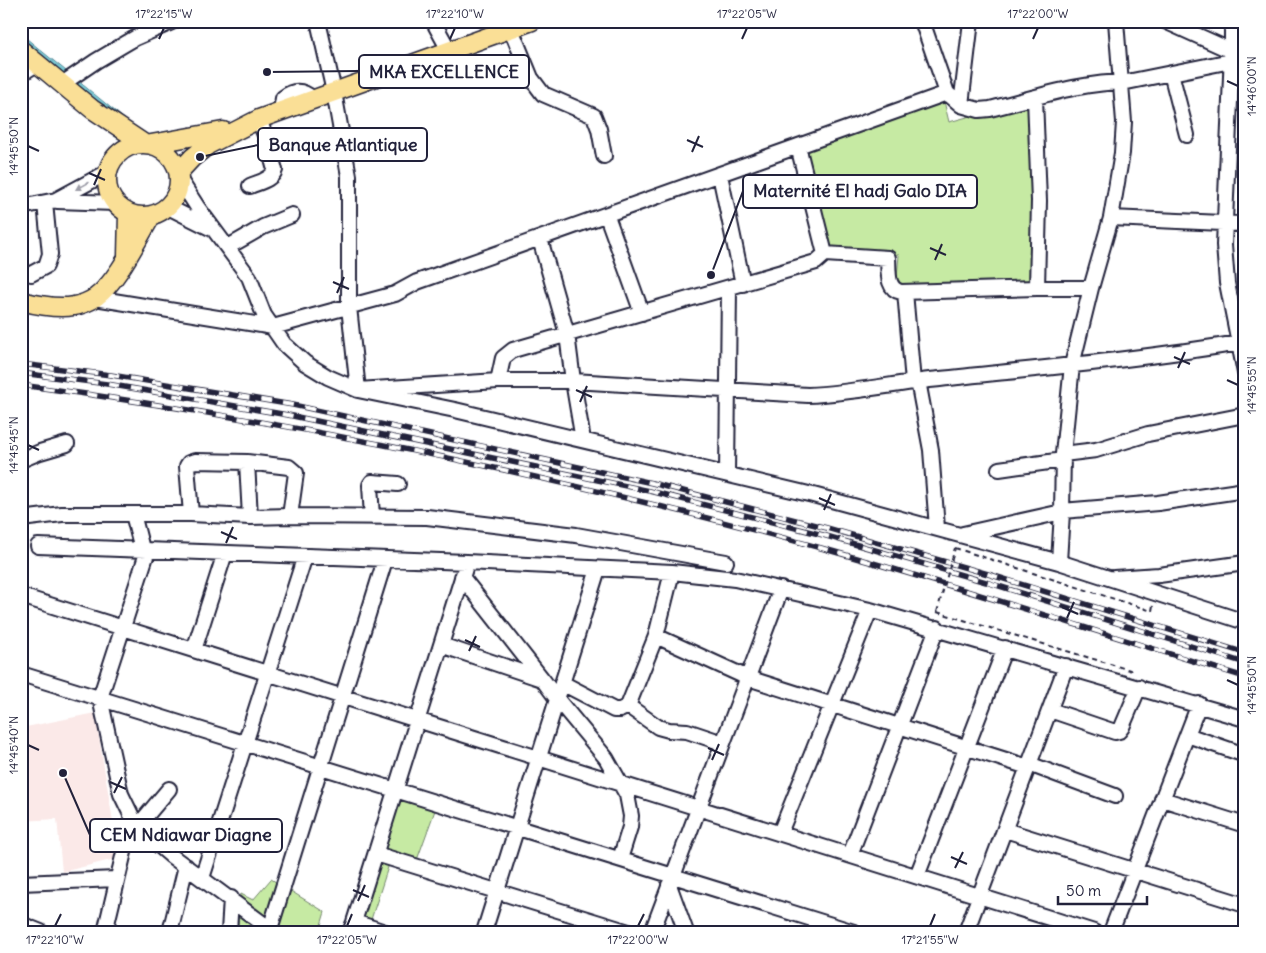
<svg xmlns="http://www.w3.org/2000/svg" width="1266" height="953" viewBox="0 0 1266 953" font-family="Delius,sans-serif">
	<rect width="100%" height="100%" fill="#fff"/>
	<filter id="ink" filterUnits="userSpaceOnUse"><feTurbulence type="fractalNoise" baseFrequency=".02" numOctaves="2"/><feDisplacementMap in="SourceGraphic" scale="10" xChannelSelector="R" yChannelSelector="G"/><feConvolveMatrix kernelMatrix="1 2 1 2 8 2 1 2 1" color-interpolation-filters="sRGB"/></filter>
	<g filter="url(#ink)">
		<path fill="#fbe9e8" d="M 95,713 L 119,858 L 62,872 L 57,819 L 21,821 L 21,728 Z"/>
		<path fill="#c6eaa3" stroke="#74866f" d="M 943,97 L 949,122 L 1037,98 L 1034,283 L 896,287 L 899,255 L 827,250 L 807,150 Z
			M 394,788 L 438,802 L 413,871 L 389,864 L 367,932 L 349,932 Z
			M 271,879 L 325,912 L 321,925 L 338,932 L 237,932 L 241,894 L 253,900 Z"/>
		<path fill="#7ccdd7" stroke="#588999" d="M 21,34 L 133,126 L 117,138 L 21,56 Z"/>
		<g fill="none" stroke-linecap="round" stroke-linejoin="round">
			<g stroke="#22223b" stroke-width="18">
				<path id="minor" d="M 318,21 L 334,92 L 349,176 L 349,307 L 358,390 L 498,381 L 573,381 L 808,395 C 853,393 896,383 940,379 C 1042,368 1144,359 1245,342
					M 433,21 L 450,52
					M 922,21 L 947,93 L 961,105 L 979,110 L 990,109 C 1035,98 1080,82 1127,82 L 1231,61
					M 1165,21 L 1245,57
					M 1232,21 L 1232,52 L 1224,245 L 1227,283 L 1245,373
					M 511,29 L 531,78 L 543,94 L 594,116 L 599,129 L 604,156
					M 1232,36 L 1245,33
					M 1171,73 L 1187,135
					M 21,74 L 38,63
					M 62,84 L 96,61 L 135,38 L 174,21
					M 1035,98 L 1039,201 L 1037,288
					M 961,105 L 971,21
					M 281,111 L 283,98 C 294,89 303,90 313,99
					M 798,146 L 825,254
					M 720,175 L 743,284
					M 180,180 L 198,208 L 249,277 L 264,315 L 284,344 L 305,363 L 328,377 L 358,390 L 455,410 L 813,495 L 1059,562 L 1245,622
					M 250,186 C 259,182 272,180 275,170 L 267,141 L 259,119
					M 57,201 L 115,203
					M 21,207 L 56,200 L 108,172
					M 168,207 L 210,228
					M 607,216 L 642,313
					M 1111,218 L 1245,224
					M 540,239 L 567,334 L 573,381 L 583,440
					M 228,247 L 263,227 L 292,215
					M 31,274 L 46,266 L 50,254 L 45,203
					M 905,292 L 913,382
					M 95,298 L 273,327 L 395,294 L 417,282 L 947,93
					M 498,381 L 503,358 L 513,350 L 816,262 L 825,254 L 888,258 C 889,271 886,289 901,292 L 1037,288 L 1091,288
					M 918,381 L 931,450 L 937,528
					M 1063,454 L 1096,450 L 1148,434 L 1245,415
					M 21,460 L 40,452 L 67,444
					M 247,462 L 250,517
					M 999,469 L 1063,460
					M 727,474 L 729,288
					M 1062,511 L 1158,503 L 1245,490
					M 133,514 L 142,549
					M 191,514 L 187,466 L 189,463 L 195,461 L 247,462 L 289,467 L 296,473 L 290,516
					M 372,517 L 370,485 L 372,482 L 398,484
					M 21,519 L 62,514 L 191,514 L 250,517 L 290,516 L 427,517 L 576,535 L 726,562
					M 963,534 L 1062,512
					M 38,546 L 467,562 L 672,572 L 735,579 L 870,610 L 1245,719
					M 148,550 L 100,698 L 121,794 L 137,827 L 170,855 L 274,932
					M 1059,562 L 1062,512 L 1063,454 L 1072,365 L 1091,288 L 1111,218 L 1122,153 L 1124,122 L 1116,21
					M 462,577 L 543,680 L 557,699 L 606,758 L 627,795 L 631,816 L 630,827 L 620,859
					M 1114,578 L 1159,575 L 1245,563
					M 21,596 L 1094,932
					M 656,636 L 748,678 L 1028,767
					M 441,645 L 542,679
					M 194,650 L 225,553
					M 21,674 L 854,932
					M 562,683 L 614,710 L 620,710 L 628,706 L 658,727 L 669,730 L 687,731 L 723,743
					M 628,706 L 656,636 L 672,572
					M 1050,710 L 1115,732 L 1119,731 L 1122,727 L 1139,687
					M 1187,735 L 1245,755
					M 1029,764 L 1115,796
					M 1162,799 L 1245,825
					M 1005,830 L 1245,905
					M 780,833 L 870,610
					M 376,854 L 629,932
					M 850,855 L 937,628
					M 917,876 L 1005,648
					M 202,878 L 305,556
					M 21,883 L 116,879
					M 669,885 L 686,932
					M 354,922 L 385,932
					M 21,924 L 41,932
					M 270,929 L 385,560
					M 105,932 L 125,848 L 137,827 L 169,789
					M 170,932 L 186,866
					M 229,932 L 231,898
					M 350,932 L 354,922 L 467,562
					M 484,932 L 598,569
					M 652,932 L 781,589
					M 966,932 L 1066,666
					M 1111,932 L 1199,704"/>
			</g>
			<g stroke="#22223b" stroke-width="21">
				<path id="major" d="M 21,50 L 92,109 L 143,143
					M107 180a36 36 0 1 1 72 0a36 36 0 1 1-72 0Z
					M 151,144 L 223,131
					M 179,172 L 192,158 L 208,145 L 259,119 L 532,21
					M 127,256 L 128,213
					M 21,301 C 37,305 58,309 74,306 C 81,305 91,301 96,297 C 117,282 138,238 152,215"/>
			</g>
			<path stroke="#22223b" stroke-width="2" stroke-dasharray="5 4" stroke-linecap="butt" d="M 955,548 L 1152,611 L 1153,605
				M 937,612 L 1130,670 L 1131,672"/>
			<use href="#minor" stroke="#fff" stroke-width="14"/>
			<use href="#major" stroke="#fadf96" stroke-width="18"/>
			<g stroke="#22223b" stroke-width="5.5">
				<path id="rail" d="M 21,364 L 111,375 L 293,405 L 652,483 L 827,528 L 988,574 L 1245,653
					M 21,373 L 107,384 L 288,415 L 650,491 L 823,535 L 986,582 L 1245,663
					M 21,385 C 291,421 558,476 821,548 C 963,588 1104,634 1245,677"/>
			</g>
			<use href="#rail" stroke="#fff" stroke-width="4" stroke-dasharray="11" stroke-linecap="butt"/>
			<path stroke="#22223b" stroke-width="2" stroke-dasharray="5 4" stroke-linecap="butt" d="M 937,612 L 955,548"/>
		</g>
		<defs><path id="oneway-solid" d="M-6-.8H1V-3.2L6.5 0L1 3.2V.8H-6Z" transform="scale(1.25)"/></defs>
		<use fill="#9c9ca7" href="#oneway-solid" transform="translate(82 186) rotate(151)"/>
	</g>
	<path fill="none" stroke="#22223b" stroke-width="2" d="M 159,39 L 164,28M 450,39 L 455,28M 742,39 L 747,28M 1033,39 L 1038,28M 1227,81 L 1238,86M 687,140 L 703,147M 28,146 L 39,151M 692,152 L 699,136M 89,173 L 105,180M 94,185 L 101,169M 930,248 L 946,255M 935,260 L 942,244M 333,282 L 349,289M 337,293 L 344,277M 1174,357 L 1190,364M 1178,368 L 1185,352M 1227,380 L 1238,385M 576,390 L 592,397M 580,402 L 587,386M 28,445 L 39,450M 819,498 L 835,505M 824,510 L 831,494M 221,532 L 237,539M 226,543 L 233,527M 1062,607 L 1078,614M 1067,618 L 1074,602M 465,640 L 480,647M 469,651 L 476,636M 1227,680 L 1238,685M 28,745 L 39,750M 708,748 L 724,755M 712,760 L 719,744M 110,782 L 126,789M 114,793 L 122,777M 951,857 L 967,864M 955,868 L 963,852M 353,890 L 369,897M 358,901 L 365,885M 55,926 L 61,914M 347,926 L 352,914M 638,926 L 644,914M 930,926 L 935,914"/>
	<path fill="none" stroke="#22223b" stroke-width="2" d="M267 72L359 71M200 157L258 145M711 275L743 191M63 773L90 835"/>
	<g fill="#22223b" stroke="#fff" stroke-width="2">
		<circle cx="267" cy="72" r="5"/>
		<circle cx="200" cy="157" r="5"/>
		<circle cx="711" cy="275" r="5"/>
		<circle cx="63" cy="773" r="5"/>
	</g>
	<g fill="#fff" stroke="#22223b" stroke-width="2">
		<rect x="359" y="55" width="170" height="33" rx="5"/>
		<rect x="258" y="128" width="169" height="33" rx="5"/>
		<rect x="743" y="175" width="234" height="33" rx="5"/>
		<rect x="90" y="819" width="192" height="33" rx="5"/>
	</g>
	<g font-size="18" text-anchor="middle" font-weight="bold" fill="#22223b">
		<text x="444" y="78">MKA EXCELLENCE</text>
		<text x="343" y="151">Banque Atlantique</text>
		<text x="860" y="197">Maternité El hadj Galo DIA</text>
		<text x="186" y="841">CEM Ndiawar Diagne</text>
	</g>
	<rect width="1266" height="953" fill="none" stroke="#fff" stroke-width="55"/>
	<path d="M1058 896v8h89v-8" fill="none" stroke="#22223b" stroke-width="2.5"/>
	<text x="1066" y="896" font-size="15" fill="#22223b" stroke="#ffffff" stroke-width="4" paint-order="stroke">50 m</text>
	<rect x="28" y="28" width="1210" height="898" fill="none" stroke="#22223b" stroke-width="2"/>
	<g font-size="12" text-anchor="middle" fill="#22223b">
		<text x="164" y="18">17°22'15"W</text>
		<text x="455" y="18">17°22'10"W</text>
		<text x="747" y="18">17°22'05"W</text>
		<text x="1038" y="18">17°22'00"W</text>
		<text transform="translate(1252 86) rotate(-90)" y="4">14°46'00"N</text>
		<text transform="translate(14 146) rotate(-90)" y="4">14°45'50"N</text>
		<text transform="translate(1252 385) rotate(-90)" y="4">14°45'55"N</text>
		<text transform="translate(14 445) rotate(-90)" y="4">14°45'45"N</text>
		<text transform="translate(1252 685) rotate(-90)" y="4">14°45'50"N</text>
		<text transform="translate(14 745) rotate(-90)" y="4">14°45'40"N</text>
		<text x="55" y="944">17°22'10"W</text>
		<text x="347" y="944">17°22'05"W</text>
		<text x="638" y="944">17°22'00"W</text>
		<text x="930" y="944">17°21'55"W</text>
	</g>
</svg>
